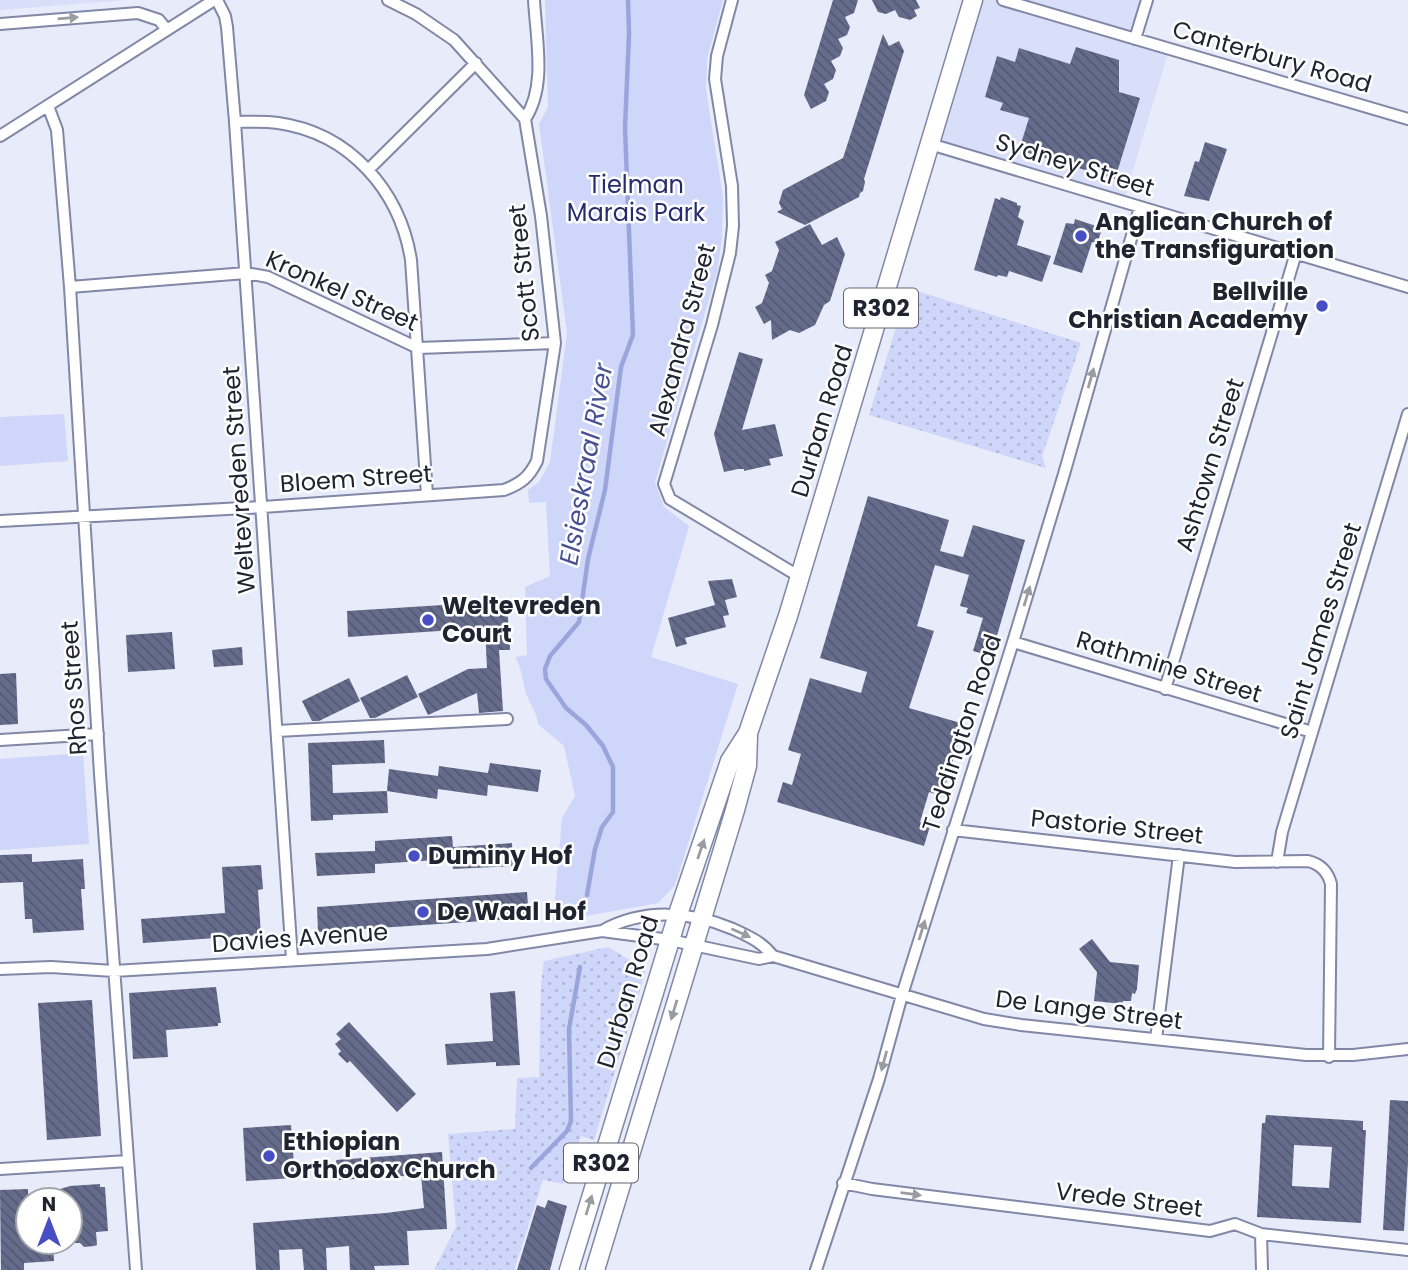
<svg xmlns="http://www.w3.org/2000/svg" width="1408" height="1270" viewBox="0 0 1408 1270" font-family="Poppins,sans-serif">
	<defs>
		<pattern id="grass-dots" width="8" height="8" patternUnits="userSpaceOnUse" patternTransform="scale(1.75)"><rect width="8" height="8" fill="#ced6f9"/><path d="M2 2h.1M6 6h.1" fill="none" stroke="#b1b7d6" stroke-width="1.8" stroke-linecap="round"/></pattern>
		<pattern id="building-back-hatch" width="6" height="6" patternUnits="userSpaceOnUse" patternTransform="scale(1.75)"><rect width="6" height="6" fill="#656c8b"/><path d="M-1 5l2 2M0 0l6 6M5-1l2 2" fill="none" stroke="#535872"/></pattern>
	</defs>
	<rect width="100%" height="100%" fill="#e8ebf9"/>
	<path fill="#d9dff9" d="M 0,0 L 127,0 L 0,10 Z
		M 975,0 L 1145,0 L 1134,40 L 1169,50 L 1124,200 L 933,143 Z"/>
	<path fill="url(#grass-dots)" d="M 908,288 L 1081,343 L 1042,456 L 1046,468 L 869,415 Z
		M 608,947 L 646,970 L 594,1140 L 581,1136 L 563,1184 L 543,1180 L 514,1270 L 434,1270 L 456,1227 L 448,1134 L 515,1129 L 517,1078 L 539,1077 L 541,984 L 544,961 Z"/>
	<path fill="#ced6f9" d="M 545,0 L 723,0 L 707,59 L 706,89 L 723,197 L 722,239 L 717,272 L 655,482 L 664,507 L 689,526 L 651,657 L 738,684 L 675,885 L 658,903 L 553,922 L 562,818 L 575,796 L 564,746 L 538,724 C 537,713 531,706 527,696 C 522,682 523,670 515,657 L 527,655 L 525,587 L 550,576 L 546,502 L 529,503 L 528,490 L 539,482 L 550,462 L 567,333 L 539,124 L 548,107 Z
		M 64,414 L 68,461 L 0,466 L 0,417 Z
		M 83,753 L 89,844 L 0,850 L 0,759 Z"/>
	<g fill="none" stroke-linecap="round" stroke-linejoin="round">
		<path stroke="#9aa5dc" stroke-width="4.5" d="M 587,895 L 595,849 L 602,827 L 613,812 L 613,767 L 603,746 L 586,725 L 566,708 L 546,679 L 545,669 L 550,656 L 579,622 L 588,559 L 605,490 L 621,367 L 633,335 L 625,128 L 629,34 L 628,0
			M 531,1168 L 567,1131 L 571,1121 L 569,1029 L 580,967"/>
	</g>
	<path fill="url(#building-back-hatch)" fill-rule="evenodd" d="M 833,0 L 858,0 L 854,13 L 845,17 L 850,27 L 847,35 L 838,39 L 843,48 L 840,56 L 831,61 L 836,70 L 833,79 L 824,84 L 829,92 L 826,101 L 811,109 L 804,95 Z
		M 872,0 L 916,0 L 920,8 L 914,10 L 917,16 L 910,20 L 899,17 L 895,10 L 886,14 L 878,12 Z
		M 883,34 L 889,46 L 899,41 L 904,51 L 864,179 L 865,182 L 863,191 L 860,193 L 859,197 L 805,225 L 777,212 L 782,209 L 779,203 L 783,190 L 843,158 Z
		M 1076,47 L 1119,60 L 1119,92 L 1140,98 L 1115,179 L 1019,150 L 1029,118 L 1000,110 L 1003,103 L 985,97 L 997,56 L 1015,62 L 1019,48 L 1070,64 Z
		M 1205,142 L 1227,149 L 1209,201 L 1184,196 L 1195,161 L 1199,162 Z
		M 1001,197 L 1017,203 L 1017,205 L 1021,206 L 1018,217 L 1024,221 L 1017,245 L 1051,256 L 1042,282 L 1009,271 L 1007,277 L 998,275 L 997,277 L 974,270 L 995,198 L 1000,200 Z
		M 1075,219 L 1096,226 L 1095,230 L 1101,232 L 1097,244 L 1092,242 L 1082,273 L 1053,264 L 1066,223 L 1074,224 Z
		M 810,224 L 822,245 L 837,237 L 845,254 L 830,301 L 824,305 L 815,325 L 799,333 L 790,330 L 772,340 L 771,320 L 764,324 L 755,307 L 762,303 L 769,283 L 765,275 L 772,271 L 779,250 L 775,242 Z
		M 739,352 L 763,359 L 742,430 L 775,424 L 783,456 L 769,459 L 771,465 L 744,471 L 744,469 L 738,469 L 724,472 L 714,434 Z
		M 868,496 L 949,520 L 940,551 L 963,557 L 973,525 L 1025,540 L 991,656 L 973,651 L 983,618 L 966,613 L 968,608 L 960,606 L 969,575 L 935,565 L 917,626 L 934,631 L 909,708 L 964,724 L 942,796 L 929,792 L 920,822 L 930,826 L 924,846 L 777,802 L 783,782 L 792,785 L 801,754 L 788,750 L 810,678 L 861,693 L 867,672 L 820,658 Z
		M 732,579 L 737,597 L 725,600 L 729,615 L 723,616 L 726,627 L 685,638 L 687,644 L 676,647 L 668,618 L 715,605 L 708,581 Z
		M 507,601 L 510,650 L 499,650 L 503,711 L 479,713 L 477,693 L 428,715 L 418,694 L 468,669 L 487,668 L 485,628 L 348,637 L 347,611 Z
		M 172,632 L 175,669 L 128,672 L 126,635 Z
		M 242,647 L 243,665 L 214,667 L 212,650 Z
		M 16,673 L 18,724 L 0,725 L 0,674 Z
		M 407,675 L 418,697 L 375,718 L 370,718 L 360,698 Z
		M 349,678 L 360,701 L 319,721 L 312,721 L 302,701 Z
		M 384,740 L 385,763 L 332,765 L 333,793 L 387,791 L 389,769 L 438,776 L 439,766 L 488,773 L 490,763 L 541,770 L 538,792 L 488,785 L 487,796 L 438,789 L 437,799 L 387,791 L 388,813 L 333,815 L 333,820 L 311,821 L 308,743 Z
		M 452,836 L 453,847 L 512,843 L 513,866 L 453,869 L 452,859 L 375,864 L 375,873 L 317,876 L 315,853 L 375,851 L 375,841 Z
		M 32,854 L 32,862 L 83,859 L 85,889 L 81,889 L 84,930 L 33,933 L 32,919 L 25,919 L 23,882 L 0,883 L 0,855 Z
		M 261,865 L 263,889 L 258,890 L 261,935 L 143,943 L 141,919 L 225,913 L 222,867 Z
		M 527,892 L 529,918 L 318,932 L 317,907 Z
		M 1092,939 L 1110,962 L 1139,965 L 1137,989 L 1135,994 L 1132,993 L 1131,1001 L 1123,1001 L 1122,1004 L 1094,1001 L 1097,972 L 1079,949 Z
		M 216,987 L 221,1023 L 218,1023 L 218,1026 L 166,1030 L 168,1057 L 133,1059 L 129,993 Z
		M 515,991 L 520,1065 L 496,1066 L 496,1062 L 447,1065 L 445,1044 L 493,1041 L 490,993 Z
		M 92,1000 L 101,1136 L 47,1140 L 38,1003 Z
		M 349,1022 L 416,1094 L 397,1112 L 350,1061 L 347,1063 L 338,1054 L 341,1051 L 335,1044 L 341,1039 L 336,1034 Z
		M 1390,1100 L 1408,1101 L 1408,1162 L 1404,1231 L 1383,1230 Z
		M 1266,1115 L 1363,1121 L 1363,1130 L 1366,1130 L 1361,1223 L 1257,1217 L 1262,1123 L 1265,1123 ZM 1294,1145 L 1332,1147 L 1329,1188 L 1292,1186 Z
		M 291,1125 L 295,1178 L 246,1181 L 243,1128 Z
		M 442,1152 L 447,1229 L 407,1231 L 409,1265 L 374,1266 L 375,1270 L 350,1270 L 349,1246 L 326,1248 L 327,1270 L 304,1270 L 302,1249 L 279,1250 L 280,1270 L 256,1270 L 253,1223 L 386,1213 L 424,1208 L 421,1175 L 338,1180 L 336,1160 Z
		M 100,1184 L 100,1187 L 105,1187 L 108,1231 L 96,1232 L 97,1245 L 94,1246 L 84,1247 L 80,1243 L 74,1243 L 70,1240 L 70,1200 L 58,1200 L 57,1190 L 70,1186 Z
		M 28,1189 L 28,1242 L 53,1242 L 54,1261 L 24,1263 L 24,1270 L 1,1270 L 0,1190 Z
		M 548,1200 L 567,1206 L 550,1270 L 517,1270 L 537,1205 L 545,1208 Z"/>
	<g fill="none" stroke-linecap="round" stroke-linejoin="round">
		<g stroke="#8087a7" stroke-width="14">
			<path id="street" d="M 217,0 L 225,16 L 227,27 L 235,122 L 292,959
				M 732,0 L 717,56 L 715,79 L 732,186 L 733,226 L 730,253 L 712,325 L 664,484 L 670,499 L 800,577
				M 1003,0 L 1408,119
				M 0,24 L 138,13 L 159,20 L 167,30
				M 1135,39 L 1147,0
				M 48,106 L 57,130 L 70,287 L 100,774 L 136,1270
				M 525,119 C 547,86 536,38 534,0
				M 235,122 C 250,122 264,121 278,123 C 350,133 400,191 411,260 L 427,495
				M 0,136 L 214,0
				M 930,144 L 1408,287
				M 368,170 L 476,63
				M 70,287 L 246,273 L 268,277 L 418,348 L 555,343
				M 0,521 L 263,507 L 504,490 C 522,483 529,477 537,461 L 555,343 L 541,216 L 525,119 L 454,40 L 416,14 L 388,0
				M 1013,642 L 1312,732
				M 1165,689 L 1296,253
				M 277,731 L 507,719
				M 0,740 L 98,734
				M 953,830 L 1235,862 L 1308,861 C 1320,864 1328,872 1331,884 L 1329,1057
				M 1277,862 L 1282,832 L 1408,414
				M 602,931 C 643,908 691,911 733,929 C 750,937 762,942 773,956
				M 0,969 L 51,967 L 114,971 L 487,949 L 602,931 L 670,940 L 759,959 L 773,956 L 984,1019 L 1021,1025 L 1306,1055 L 1353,1055 L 1408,1049
				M 1156,1039 L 1179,855
				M 0,1169 L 128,1161
				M 843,1183 L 872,1189 L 1210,1231 L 1235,1224 L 1261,1234 L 1408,1250
				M 1261,1234 L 1262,1270
				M 816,1270 L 879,1079 L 902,995 L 1013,642 L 1064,474 L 1140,207"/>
		</g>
		<g stroke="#8087a7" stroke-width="21">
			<path id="primary" d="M 569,1270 L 678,914 L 730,761 L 748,733 L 788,616 L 973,0
				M 595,1270 L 735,810 L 747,766 L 748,736"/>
		</g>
		<use href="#street" stroke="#fff" stroke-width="10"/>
		<use href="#primary" stroke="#fff" stroke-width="18"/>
	</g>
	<defs><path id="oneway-solid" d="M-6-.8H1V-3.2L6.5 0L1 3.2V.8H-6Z" transform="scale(1.75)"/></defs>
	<g fill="#9b9ca2">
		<use href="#oneway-solid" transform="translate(68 18) rotate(-5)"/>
		<use href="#oneway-solid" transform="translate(1091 378) rotate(-74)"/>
		<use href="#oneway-solid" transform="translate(1027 596) rotate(-73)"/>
		<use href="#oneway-solid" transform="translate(701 849) rotate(-71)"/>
		<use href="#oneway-solid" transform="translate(922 930) rotate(-73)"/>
		<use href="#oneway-solid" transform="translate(741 933) rotate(24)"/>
		<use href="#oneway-solid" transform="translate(674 1010) rotate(107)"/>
		<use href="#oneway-solid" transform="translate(884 1061) rotate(105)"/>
		<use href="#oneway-solid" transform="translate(911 1194) rotate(7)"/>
		<use href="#oneway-solid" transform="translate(589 1205) rotate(-73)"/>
	</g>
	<g fill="#474ec4" stroke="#fff" stroke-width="2.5">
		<circle cx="1081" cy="236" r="7"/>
		<circle cx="1322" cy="306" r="7"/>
		<circle cx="428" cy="620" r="7"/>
		<circle cx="414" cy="856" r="7"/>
		<circle cx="423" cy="912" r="7"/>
		<circle cx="269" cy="1156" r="7"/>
	</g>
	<g text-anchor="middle" stroke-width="5" stroke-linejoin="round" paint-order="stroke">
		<g fill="#fff" stroke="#63656e" stroke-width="2">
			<rect x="844" y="288.5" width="74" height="39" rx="5"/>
			<rect x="564" y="1143.5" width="74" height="39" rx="5"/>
		</g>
		<g font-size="23" font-weight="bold" fill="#202330">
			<text x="881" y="316">R302</text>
			<text x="601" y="1171">R302</text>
		</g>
		<g font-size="24" fill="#202330" stroke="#fff">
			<text transform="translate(1272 57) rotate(16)" y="8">Canterbury Road</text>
			<text transform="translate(1075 165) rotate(17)" y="8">Sydney Street</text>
			<text transform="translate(524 273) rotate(-96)" y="8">Scott Street</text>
			<text transform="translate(342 291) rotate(24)" y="8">Kronkel Street</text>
			<text transform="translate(682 340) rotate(-75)" y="8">Alexandra Street</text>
			<text transform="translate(822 421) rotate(-73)" y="8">Durban Road</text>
			<text transform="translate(1210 465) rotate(-73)" y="8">Ashtown Street</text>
			<text transform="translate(356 479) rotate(-4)" y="8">Bloem Street</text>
			<text transform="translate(239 480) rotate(-94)" y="8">Weltevreden Street</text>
			<text transform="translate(1321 631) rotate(-73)" y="8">Saint James Street</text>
			<text transform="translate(1169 667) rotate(17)" y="8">Rathmine Street</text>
			<text transform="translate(74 688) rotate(-94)" y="8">Rhos Street</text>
			<text transform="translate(962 733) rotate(-72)" y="8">Teddington Road</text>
			<text transform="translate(1117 827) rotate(6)" y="8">Pastorie Street</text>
			<text transform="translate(300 938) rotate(-4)" y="8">Davies Avenue</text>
			<text transform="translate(628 992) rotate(-73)" y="8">Durban Road</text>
			<text transform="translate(1089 1010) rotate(7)" y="8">De Lange Street</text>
			<text transform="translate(1129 1200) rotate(7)" y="8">Vrede Street</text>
		</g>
		<g font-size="24" fill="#262c6c" stroke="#fff">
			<text x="636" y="193">Tielman<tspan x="636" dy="28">Marais Park</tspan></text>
		</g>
		<g font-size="24" font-weight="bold" fill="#202330" stroke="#fff" text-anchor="start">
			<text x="1095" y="230">Anglican Church of<tspan x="1095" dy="28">the Transfiguration</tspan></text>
			<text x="1308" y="300" text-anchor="end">Bellville<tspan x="1308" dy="28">Christian Academy</tspan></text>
			<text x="442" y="614">Weltevreden<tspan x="442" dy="28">Court</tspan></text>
			<text x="428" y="864">Duminy Hof</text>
			<text x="437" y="920">De Waal Hof</text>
			<text x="283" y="1150">Ethiopian<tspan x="283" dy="28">Orthodox Church</tspan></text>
		</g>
		<g font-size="26" font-style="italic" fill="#465093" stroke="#fff">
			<text transform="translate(586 464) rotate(-80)" y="9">Elsieskraal River</text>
		</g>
	</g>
	<g transform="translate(49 1221)"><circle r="33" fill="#ffffff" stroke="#a6a7ac" stroke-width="2"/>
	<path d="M0-5L12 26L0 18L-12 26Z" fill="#474ec4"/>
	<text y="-10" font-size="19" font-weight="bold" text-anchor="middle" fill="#202330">N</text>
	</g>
</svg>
